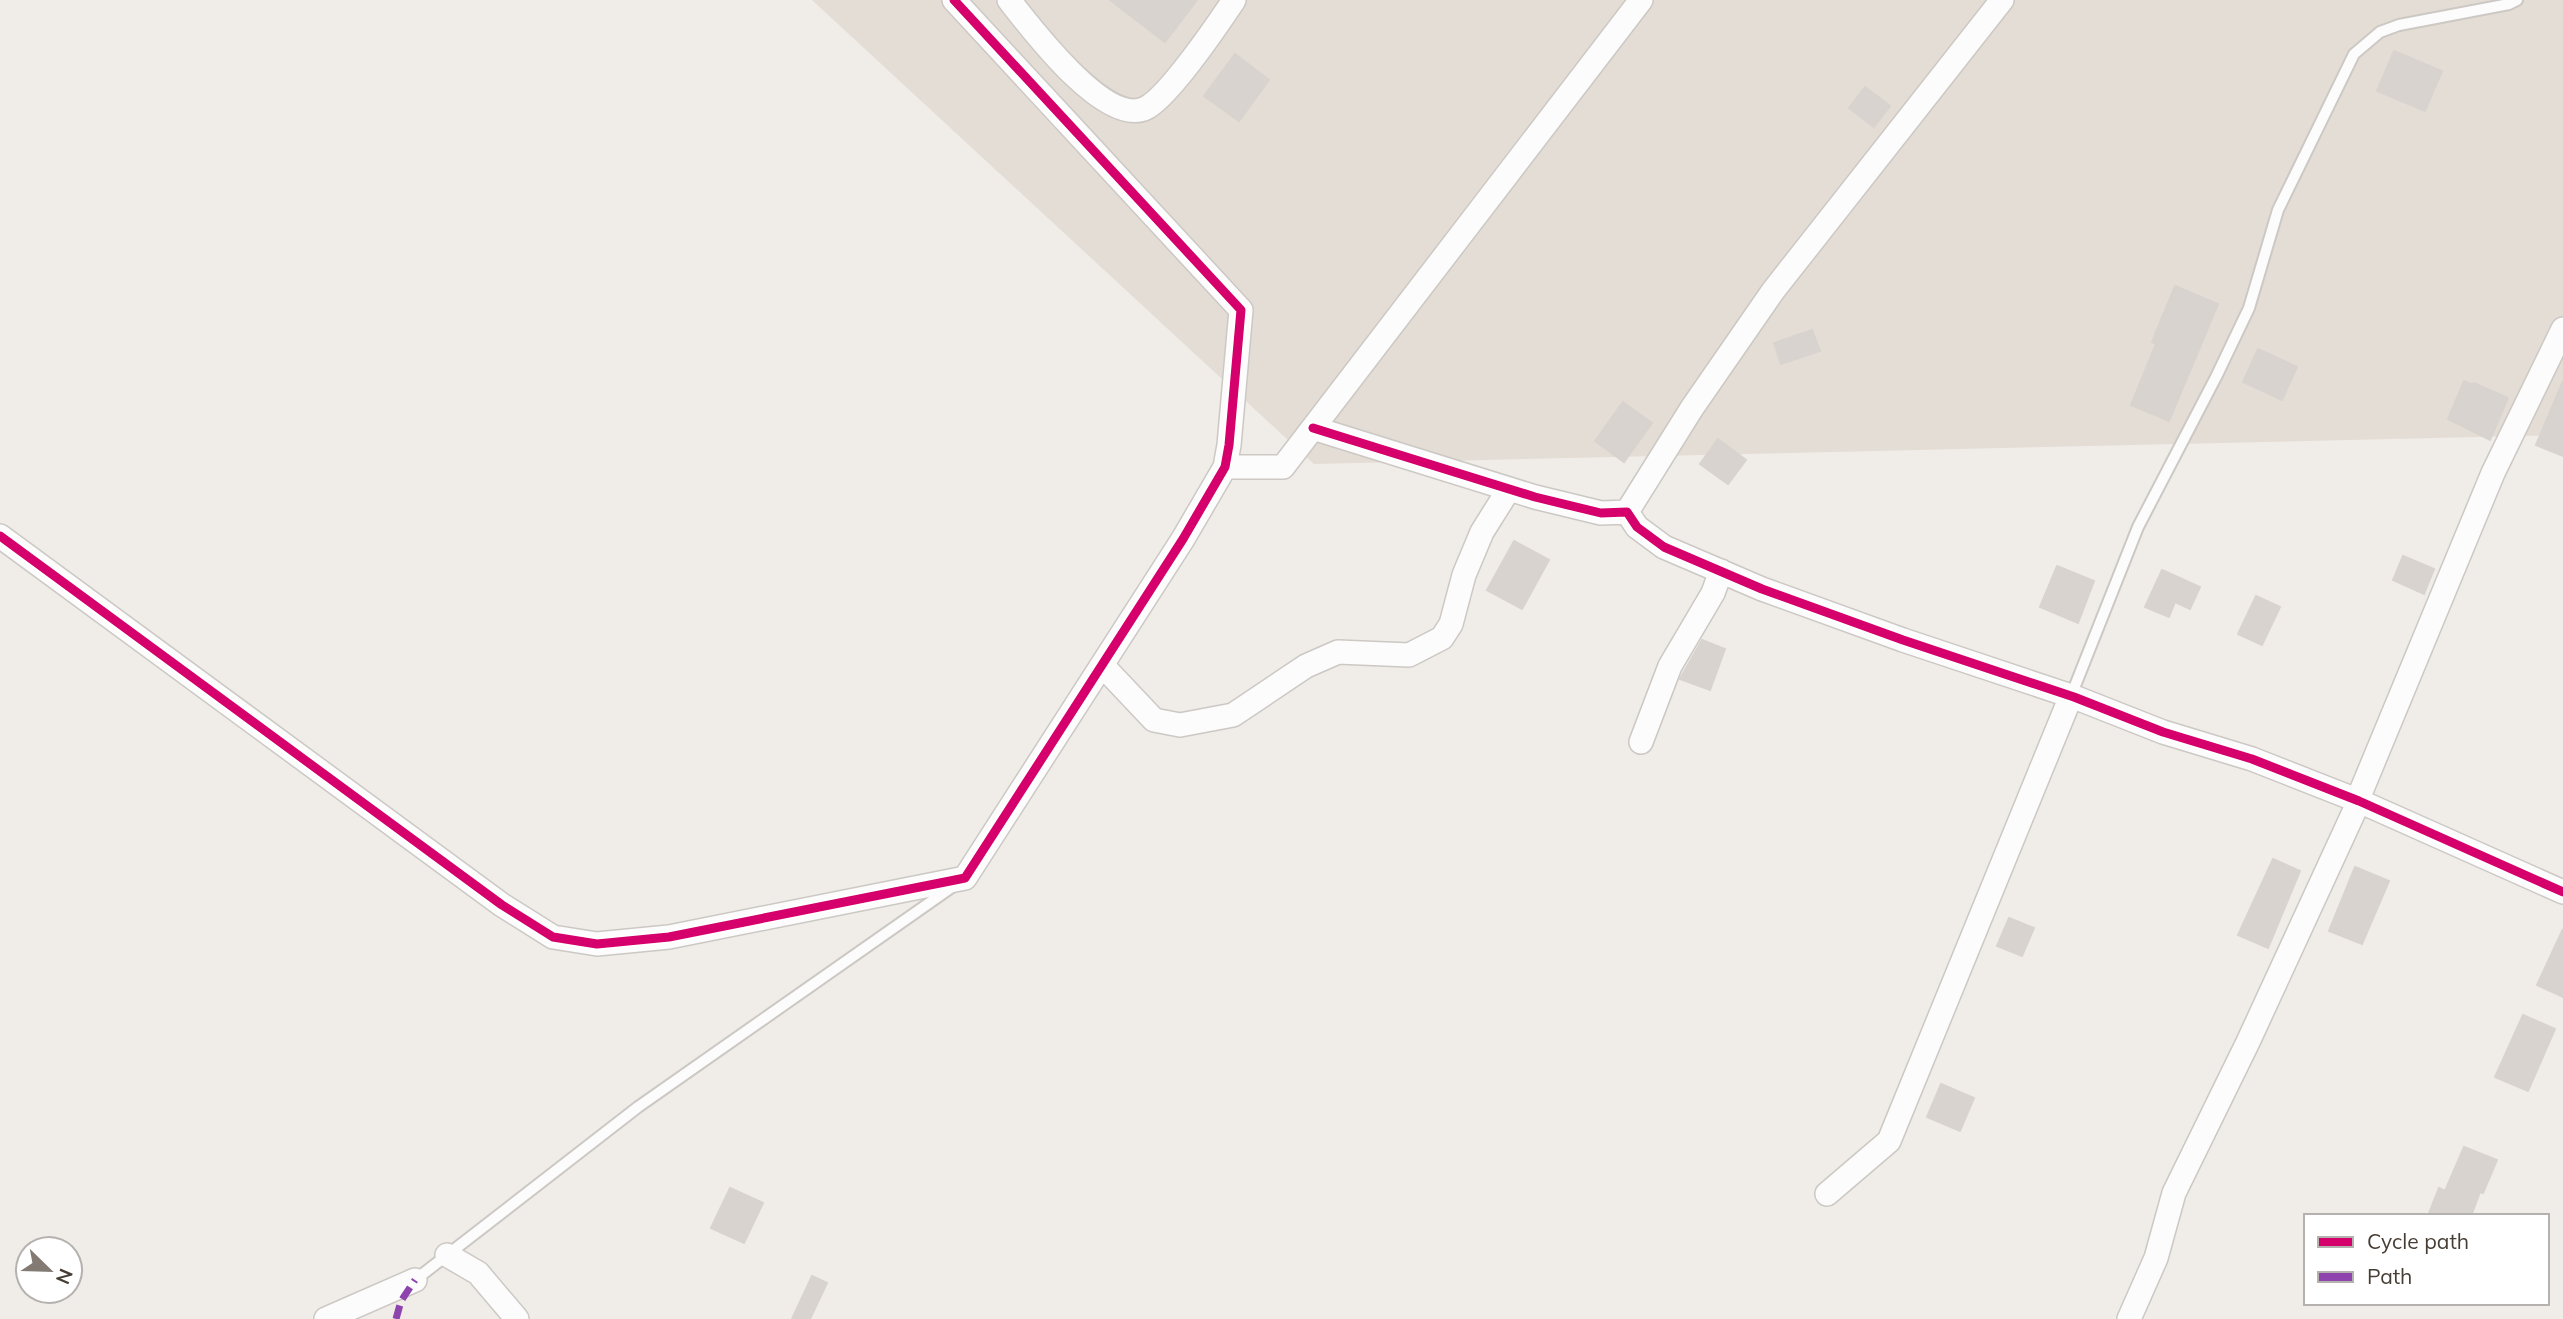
<svg xmlns="http://www.w3.org/2000/svg" width="2563" height="1319" viewBox="0 0 2563 1319" font-family="Mulish,sans-serif">
	<rect width="100%" height="100%" fill="#f0ece8"/>
	<path fill="#e4ddd5" d="M 812,0 L 2563,0 L 2563,435 L 1314,464 Z"/>
	<path fill="#d8d3cf" stroke="#d8d3ce" stroke-width="2" d="M 1110,0 L 1197,0 L 1165,42 Z
		M 2394,51 L 2442,71 L 2425,111 L 2377,91 Z
		M 1235,54 L 1269,80 L 1239,121 L 1204,96 Z
		M 1865,87 L 1890,106 L 1874,127 L 1849,108 Z
		M 2175,286 L 2218,304 L 2169,421 L 2131,405 L 2156,344 L 2152,342 Z
		M 1812,330 L 1820,351 L 1781,364 L 1774,343 Z
		M 2258,349 L 2297,367 L 2282,400 L 2243,382 Z
		M 2464,381 L 2473,385 L 2474,383 L 2508,398 L 2490,440 L 2448,419 Z
		M 2563,381 L 2563,456 L 2536,445 Z
		M 1623,402 L 1652,423 L 1624,462 L 1595,441 Z
		M 1718,439 L 1746,460 L 1728,484 L 1700,464 Z
		M 1514,541 L 1549,560 L 1522,609 L 1487,590 Z
		M 2403,556 L 2434,569 L 2424,594 L 2393,580 Z
		M 2057,566 L 2094,581 L 2078,623 L 2040,607 Z
		M 2162,570 L 2200,587 L 2190,609 L 2175,602 L 2169,617 L 2145,607 Z
		M 2256,596 L 2280,607 L 2262,645 L 2238,634 Z
		M 1702,640 L 1725,649 L 1710,690 L 1680,679 Z
		M 2273,859 L 2300,871 L 2268,948 L 2238,935 Z
		M 2355,867 L 2389,881 L 2362,944 L 2329,931 Z
		M 2009,918 L 2034,928 L 2022,956 L 1997,946 Z
		M 2563,929 L 2563,997 L 2537,985 Z
		M 2523,1015 L 2555,1029 L 2528,1091 L 2495,1077 Z
		M 1941,1084 L 1974,1098 L 1960,1131 L 1927,1117 Z
		M 2464,1147 L 2497,1160 L 2483,1193 L 2480,1192 L 2471,1216 L 2428,1216 L 2439,1188 L 2445,1191 Z
		M 730,1188 L 763,1203 L 744,1243 L 711,1228 Z
		M 812,1276 L 827,1283 L 810,1319 L 792,1319 Z"/>
	<g fill="none" stroke-linecap="round" stroke-linejoin="round">
		<g stroke="#ccc8c4" stroke-width="14">
			<path id="service" d="M 2071,696 L 2138,527 L 2217,375 L 2249,308 L 2278,210 L 2354,54 L 2380,32 L 2399,25 L 2509,4 L 2517,0
				M 415,1280 L 638,1107 L 952,887"/>
		</g>
		<g stroke="#ccc8c4" stroke-width="26">
			<path id="minor" d="M 1009,0 C 1031,28 1106,128 1146,108 C 1169,96 1218,24 1234,0
				M 1313,428 L 1535,497 L 1601,513 L 1627,512 L 1637,527 L 1664,547 L 1762,589 L 1903,640 L 2074,697 L 2163,732 L 2252,759 L 2359,801 L 2563,892
				M 1225,467 L 1283,467 L 1641,0
				M 1627,512 L 1692,408 L 1773,291 L 2002,0
				M 0,536 L 502,905 L 553,937 L 597,944 L 669,937 L 965,878 L 1183,539 L 1225,467 L 1229,445 L 1241,310 L 954,0
				M 1102,665 L 1154,720 L 1180,725 L 1233,715 L 1306,666 L 1338,652 L 1409,655 L 1442,638 L 1451,624 L 1464,575 L 1482,532 L 1509,489
				M 1641,742 L 1670,666 L 1713,593 L 1721,571
				M 2355,806 L 2493,473 L 2563,329
				M 1827,1194 L 1889,1141 L 2071,696
				M 447,1255 L 478,1273 L 517,1319
				M 326,1319 L 415,1280
				M 2129,1319 L 2156,1258 L 2174,1193 L 2248,1042 L 2359,801"/>
		</g>
		<use href="#service" stroke="#fdfcfc" stroke-width="10"/>
		<use href="#minor" stroke="#fdfcfc" stroke-width="23"/>
		<path stroke="#8e44ad" stroke-width="7" stroke-dasharray="14 7" stroke-linecap="butt" d="M 396,1319 L 401,1301 L 415,1280"/>
		<g stroke="#fff" stroke-width="13">
			<path id="cycleway" d="M 1313,428 L 1535,497 L 1601,513 L 1627,512 L 1637,527 L 1664,547 L 1762,589 L 1903,640 L 2074,697 L 2163,732 L 2252,759 L 2359,801 L 2563,892
				M 0,536 L 502,905 L 553,937 L 597,944 L 669,937 L 965,878 L 1183,539 L 1225,467 L 1229,445 L 1241,310 L 954,0"/>
		</g>
		<use href="#cycleway" stroke="#d6006c" stroke-width="9"/>
	</g>
	<rect x="2304" y="1214" width="245" height="91" fill="#ffffff" stroke="#b5b1ae" stroke-width="2"/>
	<rect x="2318" y="1237" width="35" height="10" fill="#d6006c" stroke="#b5b1ae" stroke-width="2"/>
	<text x="2367" y="1249" font-size="21" fill="#463d34">Cycle path</text>
	<rect x="2318" y="1272" width="35" height="10" fill="#8e44ad" stroke="#b5b1ae" stroke-width="2"/>
	<text x="2367" y="1284" font-size="21" fill="#463d34">Path</text>
	<g transform="translate(49 1270) rotate(113)"><circle r="33" fill="#ffffff" stroke="#b5b1ae" stroke-width="2"/>
	<path d="M0-5L12 26L0 18L-12 26Z" fill="#827a73"/>
	<text y="-10" font-size="19" font-weight="bold" text-anchor="middle" fill="#463d34">N</text>
	</g>
</svg>
